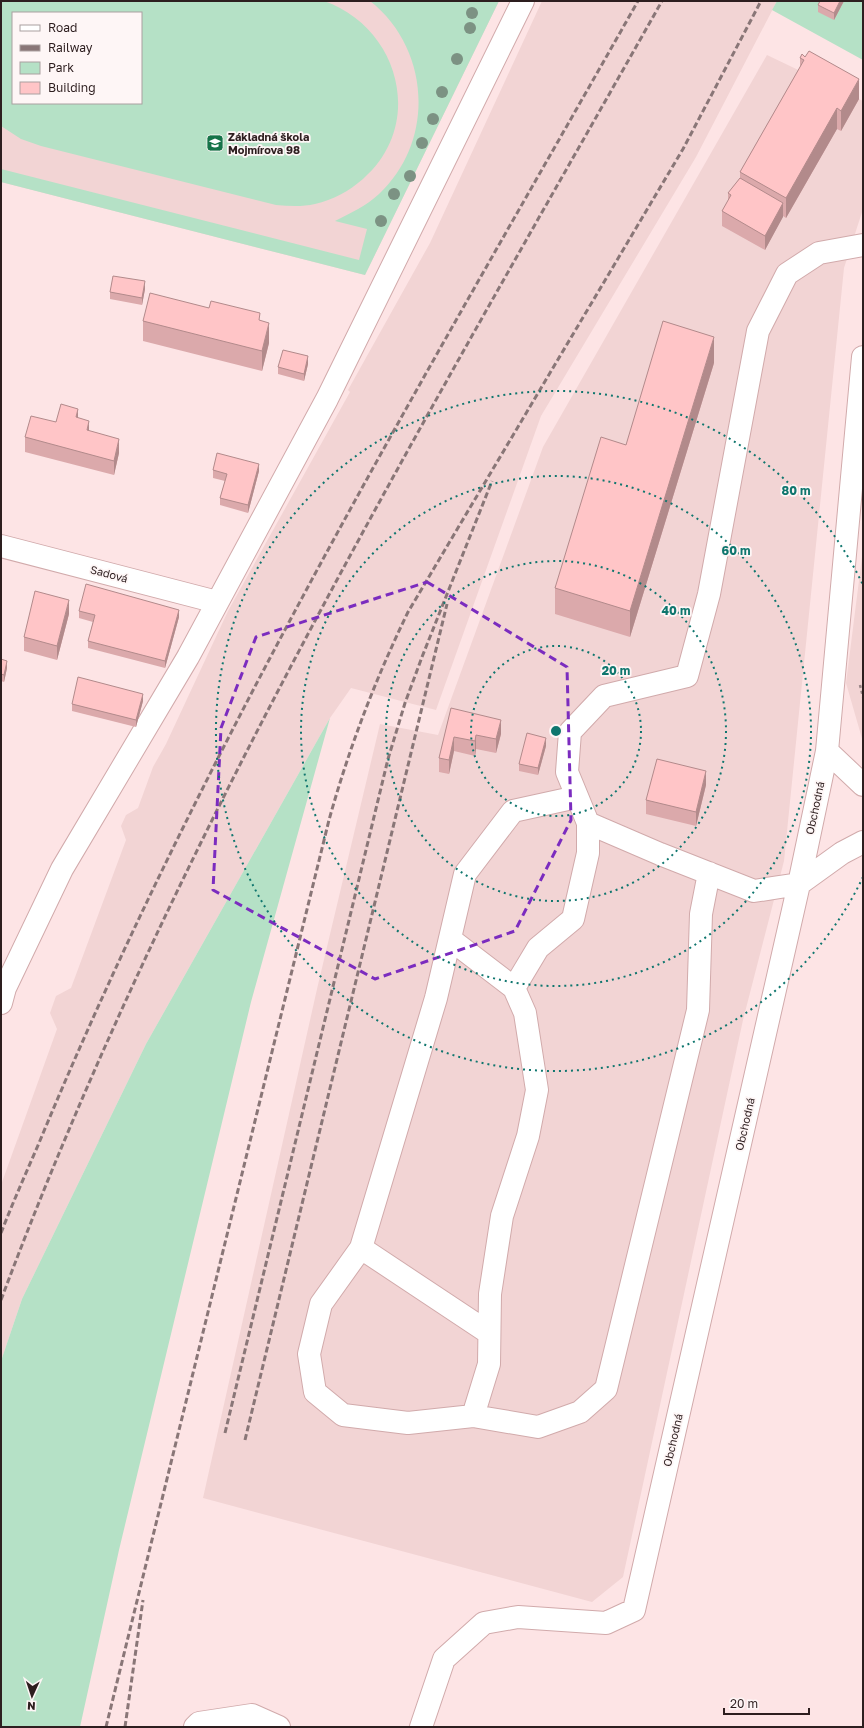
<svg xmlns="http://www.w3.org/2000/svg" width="864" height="1728" viewBox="0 0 864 1728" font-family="'Golos Text',sans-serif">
	<rect width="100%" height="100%" fill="#fde4e5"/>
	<path fill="#f2d4d4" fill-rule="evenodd" d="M 1,1 L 499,1 L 365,275 L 1,182 ZM 13,13 L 141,13 L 141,103 L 13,103 Z
		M 542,1 L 777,1 L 696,157 L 541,416 L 436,710 L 351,688 L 330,718 L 146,1044 L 22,1299 L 1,1361 L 1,1185 L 57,1029 L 50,1013 L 56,996 L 71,988 L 126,840 L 121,826 L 126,815 L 138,808 L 153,767 L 166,744 L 228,611 L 350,392 L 348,390 L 430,243 Z
		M 767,55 L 863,101 L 863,209 L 844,268 L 784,861 L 743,1020 L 623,1577 L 592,1602 L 203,1498 L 317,989 L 380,724 L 438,735 L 543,447 Z
		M 863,549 L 863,742 L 846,683 Z"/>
	<path fill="#b5e1c6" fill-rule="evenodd" d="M 1,1 L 324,1 C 399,27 426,124 363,179 C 349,191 333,200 315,204 C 302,207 289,206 276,205 L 41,146 L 21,139 L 1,126 ZM 13,13 L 141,13 L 141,103 L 13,103 Z
		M 370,1 L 499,1 L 365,275 L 1,182 L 1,169 L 359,260 L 367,229 L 335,221 C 351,213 366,206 379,194 C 436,141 430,48 370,1 Z
		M 777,1 L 863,1 L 863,60 L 772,10 Z
		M 330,718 L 251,1002 L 119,1550 L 80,1727 L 1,1727 L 1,1361 L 22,1299 L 146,1044 Z"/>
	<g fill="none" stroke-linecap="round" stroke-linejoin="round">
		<g stroke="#d1aaab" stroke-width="24">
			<path id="minor" d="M 863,245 L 819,253 L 787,274 L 758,331 L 709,594 L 687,676 L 604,696 L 570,732 L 567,772 L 588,823 L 660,854 L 754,891 L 799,884 L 842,853 L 863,842
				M 1,546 L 217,602
				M 827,751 L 863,785
				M 577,797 L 513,811 L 465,874 L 436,998 L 361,1248 L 321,1304 L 309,1354 L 315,1392 L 343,1415 L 408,1423 L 473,1416 L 489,1364 L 490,1294 L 502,1216 L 528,1136 L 537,1090 L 525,1013 L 514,988 L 538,948 L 573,919 L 588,853 L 588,823
				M 450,939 L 514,988
				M 1,1003 L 5,988 L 62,869 L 188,657 L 327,399 L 523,1
				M 361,1248 L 489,1333
				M 473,1416 L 538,1427 L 580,1412 L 606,1389 L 698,1010 L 701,914 L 709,873
				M 195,1727 L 199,1723 L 252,1715 L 279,1727
				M 421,1727 L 444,1659 L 484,1623 L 518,1617 L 606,1623 L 634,1610 L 799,884 L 827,751 L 863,357"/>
		</g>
		<path stroke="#998586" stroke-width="2.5" stroke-dasharray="3 3" stroke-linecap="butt" d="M 860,685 L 863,697"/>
		<use href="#minor" stroke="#fff" stroke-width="22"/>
		<path stroke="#897677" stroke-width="3" stroke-dasharray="6 3" stroke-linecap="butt" d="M 1,1233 C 13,1202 26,1173 39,1143 C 204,745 426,375 638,1
			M 1,1300 C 172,843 423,424 662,1
			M 225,1433 L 388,759 L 405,703 L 422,657 L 492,481
			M 245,1440 L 447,604
			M 106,1727 L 329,820 C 349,748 375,680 408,612 L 683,149 L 761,1
			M 125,1727 L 143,1600"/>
	</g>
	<g fill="#7c9283">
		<circle cx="472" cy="13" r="6"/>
		<circle cx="470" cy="28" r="6"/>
		<circle cx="457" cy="59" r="6"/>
		<circle cx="442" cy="92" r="6"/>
		<circle cx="433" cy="119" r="6"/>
		<circle cx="422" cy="143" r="6"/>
		<circle cx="410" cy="176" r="6"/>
		<circle cx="394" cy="194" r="6"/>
		<circle cx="381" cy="221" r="6"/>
	</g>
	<path fill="#dba9ab" d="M 820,1 L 844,1 L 834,20 L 818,12 L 818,5 Z
		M 802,54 L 859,99 L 841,131 L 837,129 L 786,218 L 783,216 L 765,250 L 722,226 L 722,211 L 728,201 L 728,193 L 740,178 L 740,172 L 800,67 L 800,58 Z
		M 145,289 L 142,305 L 110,299 L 110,292 Z
		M 209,308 L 269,343 L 262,371 L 143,341 L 143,321 Z
		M 714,363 L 630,637 L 555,614 L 555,588 Z
		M 308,364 L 304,381 L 278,374 L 278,367 Z
		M 78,418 L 89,431 L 119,453 L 114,475 L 25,452 L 25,437 L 56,422 Z
		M 213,470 L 259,471 L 248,513 L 220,505 L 220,498 L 225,481 L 213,478 Z
		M 79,611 L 179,617 L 165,668 L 88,648 L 88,641 L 93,622 L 79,618 Z
		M 69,614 L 57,660 L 24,651 L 24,637 Z
		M 1,659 L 7,668 L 4,682 L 1,681 Z
		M 143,701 L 136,727 L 72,711 L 72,704 Z
		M 451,708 L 501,734 L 496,753 L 476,749 L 475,756 L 454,751 L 449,774 L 439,772 L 439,758 Z
		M 546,746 L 538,775 L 519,771 L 519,764 Z
		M 706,785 L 696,826 L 646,814 L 646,800 Z"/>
	<path fill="#b28a8b" d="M 840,1 L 844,1 L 834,20 L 834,13 Z
		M 859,79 L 859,99 L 841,131 L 841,111 Z
		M 837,108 L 837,129 L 786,218 L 786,198 Z
		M 783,203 L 783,217 L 765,250 L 765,236 Z
		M 145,281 L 145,289 L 142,305 L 142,298 Z
		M 269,323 L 269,343 L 262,371 L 262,351 Z
		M 714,337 L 714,363 L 630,637 L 630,611 Z
		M 308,356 L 308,364 L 304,381 L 304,374 Z
		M 78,409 L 78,423 L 76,417 Z
		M 89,421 L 89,435 L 87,430 Z
		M 119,439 L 119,453 L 114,475 L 114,461 Z
		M 259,464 L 259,471 L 248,513 L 248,505 Z
		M 2,583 L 2,597 L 1,599 L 1,585 Z
		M 69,600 L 69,614 L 57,660 L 57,646 Z
		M 179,610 L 179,617 L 165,668 L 165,661 Z
		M 7,661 L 7,668 L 4,682 L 4,675 Z
		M 143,694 L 143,701 L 136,727 L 136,720 Z
		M 501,720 L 501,734 L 496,753 L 496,739 Z
		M 476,735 L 476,749 L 475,756 L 475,741 Z
		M 454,737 L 454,751 L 449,774 L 449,760 Z
		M 546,738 L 546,746 L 538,775 L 538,768 Z
		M 706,771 L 706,785 L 696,826 L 696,812 Z"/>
	<path fill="#ffc5c7" stroke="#b28a8b" d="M 820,1 L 840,1 L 834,13 L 818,5 Z
		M 809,51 L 859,79 L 841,111 L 837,108 L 786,198 L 740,172 L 804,60 L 800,58 L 802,54 L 805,57 Z
		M 740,178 L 783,203 L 765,236 L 722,211 L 731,195 L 728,193 Z
		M 113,276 L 145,281 L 142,298 L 110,292 Z
		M 150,293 L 209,308 L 211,301 L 260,313 L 259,320 L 269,323 L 262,351 L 143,321 Z
		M 663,321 L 714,337 L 630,611 L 555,588 L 601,437 L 626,445 Z
		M 283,350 L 308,356 L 304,374 L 278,367 Z
		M 61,404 L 78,409 L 76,417 L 89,421 L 87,430 L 119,439 L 114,461 L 25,437 L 31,416 L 56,422 Z
		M 217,453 L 259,464 L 248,505 L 220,498 L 227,474 L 213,470 Z
		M 86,584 L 179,610 L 165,661 L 88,641 L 95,615 L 79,611 Z
		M 35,591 L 69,600 L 57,646 L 24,637 Z
		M 1,659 L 7,661 L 4,675 L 1,674 Z
		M 78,677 L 143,694 L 136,720 L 72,704 Z
		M 451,708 L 501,720 L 496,739 L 476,735 L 475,741 L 454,737 L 449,760 L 439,758 Z
		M 527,733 L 546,738 L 538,768 L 519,764 Z
		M 657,759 L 706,771 L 696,812 L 646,800 Z"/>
	<path fill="none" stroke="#7b2cbf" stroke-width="3" stroke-dasharray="8 5" stroke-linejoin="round" d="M 427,582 L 567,667 L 571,820 L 515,931 L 375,979 L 213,890 L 221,728 L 256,637 Z"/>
	<g fill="none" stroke="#0f766e" stroke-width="2" stroke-dasharray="2 4">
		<circle cx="556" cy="731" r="85"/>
		<circle cx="556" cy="731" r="170"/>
		<circle cx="556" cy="731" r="255"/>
		<path d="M863 877A340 340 0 1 1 863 585"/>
	</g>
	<defs>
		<g id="school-square" transform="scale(0.9)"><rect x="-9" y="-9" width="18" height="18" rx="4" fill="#157449" stroke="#fef6f6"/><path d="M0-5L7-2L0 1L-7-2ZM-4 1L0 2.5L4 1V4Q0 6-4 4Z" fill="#fff"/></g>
	</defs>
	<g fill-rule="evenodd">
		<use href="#school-square" x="215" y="143"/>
	</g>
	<g text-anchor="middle" stroke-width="3.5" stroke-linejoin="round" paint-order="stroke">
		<g font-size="11" font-weight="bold" fill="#2d1e1f" stroke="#fef6f6" text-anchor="start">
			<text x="228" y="141">Základná škola<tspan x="228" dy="13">Mojmírova 98</tspan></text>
		</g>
		<g font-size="11" fill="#2d1e1f" stroke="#fef6f6">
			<text transform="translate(109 574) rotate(15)" y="4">Sadová</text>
			<text transform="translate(815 808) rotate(-78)" y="4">Obchodná</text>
			<text transform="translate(745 1124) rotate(-77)" y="4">Obchodná</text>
			<text transform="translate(673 1440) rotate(-77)" y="4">Obchodná</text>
		</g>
	</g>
	<circle cx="556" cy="731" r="6" fill="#0f766e" stroke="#fef6f6" stroke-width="2"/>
	<g font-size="12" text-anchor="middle" font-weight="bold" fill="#0f766e" stroke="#fef6f6" stroke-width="3.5" stroke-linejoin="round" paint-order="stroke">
		<text x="796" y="495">80 m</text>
		<text x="736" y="555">60 m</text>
		<text x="676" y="615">40 m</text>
		<text x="616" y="675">20 m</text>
	</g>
	<rect width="864" height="1728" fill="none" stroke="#2d1e1f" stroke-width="4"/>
	<rect x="12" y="12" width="130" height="92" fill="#fef6f6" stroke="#aaa0a0"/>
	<rect x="20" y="25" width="20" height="6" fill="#ffffff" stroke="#aaa0a0"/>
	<text x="48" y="32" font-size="12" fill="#2d1e1f">Road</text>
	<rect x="20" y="45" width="20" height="6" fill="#897677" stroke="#aaa0a0"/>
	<text x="48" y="52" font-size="12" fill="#2d1e1f">Railway</text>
	<rect x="20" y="62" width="20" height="12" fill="#b5e1c6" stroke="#aaa0a0"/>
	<text x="48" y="72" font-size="12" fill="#2d1e1f">Park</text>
	<rect x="20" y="82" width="20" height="12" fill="#ffc5c7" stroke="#aaa0a0"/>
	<text x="48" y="92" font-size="12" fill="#2d1e1f">Building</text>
	<g transform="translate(32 1696) rotate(183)" stroke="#fef6f6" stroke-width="3" paint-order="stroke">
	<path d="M0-3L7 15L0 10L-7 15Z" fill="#2d1e1f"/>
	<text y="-6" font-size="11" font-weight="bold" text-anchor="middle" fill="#2d1e1f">N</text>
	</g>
	<path d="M724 1708v6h85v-6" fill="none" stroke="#2d1e1f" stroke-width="2"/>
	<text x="730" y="1708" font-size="12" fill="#2d1e1f" stroke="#fef6f6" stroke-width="3" paint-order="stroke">20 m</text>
</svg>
